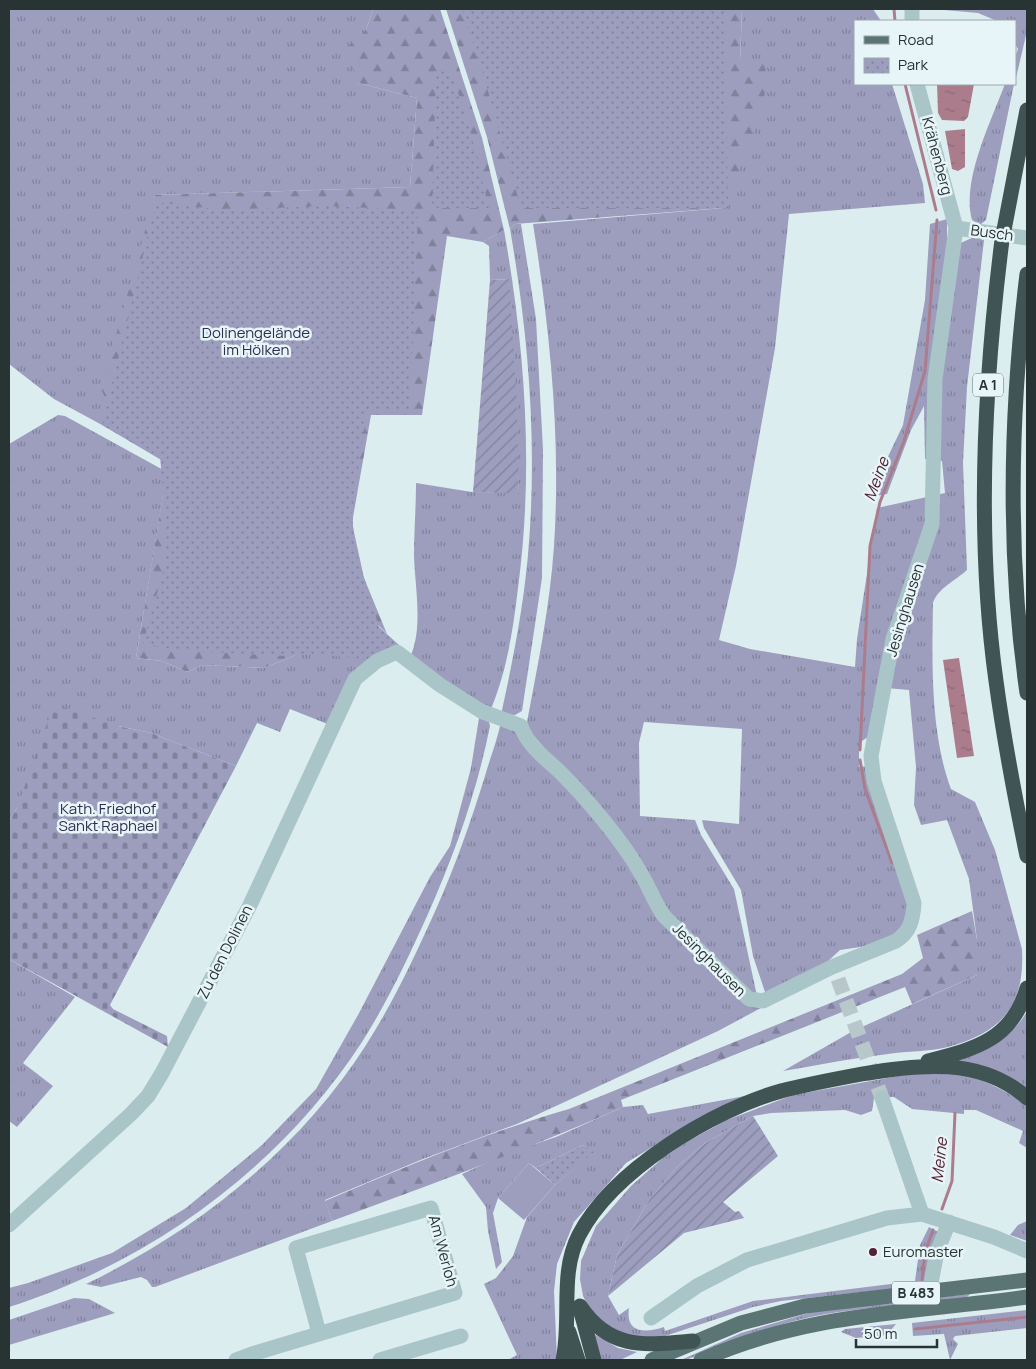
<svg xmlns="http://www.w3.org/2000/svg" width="1036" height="1369" viewBox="0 0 1036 1369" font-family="Manrope,sans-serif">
	<defs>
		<pattern id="grass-tufts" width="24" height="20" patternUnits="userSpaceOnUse" patternTransform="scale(1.25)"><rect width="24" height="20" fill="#9d9ebe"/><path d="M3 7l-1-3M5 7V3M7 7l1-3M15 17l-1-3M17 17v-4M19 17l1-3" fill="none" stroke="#80829b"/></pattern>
		<pattern id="forest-firs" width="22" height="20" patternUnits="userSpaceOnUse" patternTransform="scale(1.25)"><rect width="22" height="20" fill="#9d9ebe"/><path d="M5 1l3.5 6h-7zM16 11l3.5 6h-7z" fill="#80829b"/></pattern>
		<pattern id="cemetery-stones" width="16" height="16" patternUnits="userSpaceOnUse" patternTransform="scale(1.25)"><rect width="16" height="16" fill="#9d9ebe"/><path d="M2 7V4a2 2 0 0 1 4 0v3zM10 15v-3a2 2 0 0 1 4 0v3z" fill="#80829b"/></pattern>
		<pattern id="park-dots" width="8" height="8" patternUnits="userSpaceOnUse" patternTransform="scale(1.25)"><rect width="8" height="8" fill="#9d9ebe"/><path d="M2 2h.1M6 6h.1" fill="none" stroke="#80829b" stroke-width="1.8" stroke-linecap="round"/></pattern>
		<pattern id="garden-furrows" width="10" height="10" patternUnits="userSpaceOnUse" patternTransform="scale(1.25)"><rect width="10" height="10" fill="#9d9ebe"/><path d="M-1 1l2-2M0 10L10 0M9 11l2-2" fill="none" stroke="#80829b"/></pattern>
		<pattern id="water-ripples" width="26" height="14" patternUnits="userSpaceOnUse" patternTransform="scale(1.25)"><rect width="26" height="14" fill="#ab7d8c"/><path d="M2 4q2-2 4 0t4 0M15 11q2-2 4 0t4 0" fill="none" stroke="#8b6773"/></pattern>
	</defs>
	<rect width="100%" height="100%" fill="#dcedf0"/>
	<path fill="url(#grass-tufts)" d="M 9,9 L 373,9 L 366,30 L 358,83 L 417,98 L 410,187 L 155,195 L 111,410 L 102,425 L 54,399 L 9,364 Z
		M 742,9 L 873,9 L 881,21 L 855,21 L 855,84 L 892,84 L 923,184 L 925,203 L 789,214 L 775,348 L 736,566 L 719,640 L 750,649 L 855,667 L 857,639 L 877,508 L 945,493 L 942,461 L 925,459 L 924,406 L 911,430 L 887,494 L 875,496 L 874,486 L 903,425 L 925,300 L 930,224 L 947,219 L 947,249 L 974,237 L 984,240 L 967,387 L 963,463 L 967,570 C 955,581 938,588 933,603 C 932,662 930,733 951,789 L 975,802 L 995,850 L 1022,949 C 1025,1006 1002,1032 948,1047 C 929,1052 907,1051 888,1054 C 853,1058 818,1065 783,1071 L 853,1031 L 977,975 L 977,940 L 969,879 L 947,820 L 921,825 L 914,805 L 916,767 L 909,690 L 886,688 L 871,735 L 859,743 L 859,767 L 867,766 L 908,896 L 906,922 L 897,935 L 874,945 L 840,950 L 826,963 L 766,995 L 753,956 L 741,890 L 704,828 L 702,820 L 739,824 L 742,729 L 644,722 L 639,743 L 640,816 L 695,820 L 701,835 L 734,889 L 757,996 L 753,996 L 684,931 L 567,774 L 528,729 L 527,722 C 538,664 550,605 554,546 C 561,438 550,331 533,224 L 724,208 L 740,61 Z
		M 933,9 L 1027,9 L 1027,31 L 1015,82 L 1015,57 L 1018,49 L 1015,44 L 1015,21 L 997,21 L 978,13 Z
		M 1005,84 L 1014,84 L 986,220 L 980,225 L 972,220 C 961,182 991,121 1005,84 Z
		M 515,224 L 521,224 L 536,319 L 543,450 L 542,578 L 522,711 L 515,715 L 503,714 L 502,710 C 514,655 525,599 529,542 C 537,437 528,332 510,229 Z
		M 504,230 C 525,348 534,468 518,588 C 513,630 507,670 491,709 L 433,677 L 411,655 C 423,626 415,587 414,556 C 414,532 416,508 416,483 L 472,492 L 519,493 L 508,279 L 490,280 L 489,246 L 483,242 Z
		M 58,415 L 65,416 L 167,472 L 136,658 L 162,661 L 187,672 L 203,665 L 264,668 L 313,648 L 381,642 L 330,725 L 290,709 L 280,732 L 257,723 L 236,766 L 151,733 L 118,726 L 17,808 L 9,821 L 9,444 Z
		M 479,718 L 489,722 L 490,726 C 477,791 455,853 428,914 C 408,958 388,1001 362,1042 C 280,1168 151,1262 9,1307 L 9,1288 L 28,1283 L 112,1253 L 186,1208 L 262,1145 L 316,1089 L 358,1015 L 430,877 L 450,846 L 471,768 Z
		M 501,722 L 510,725 L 546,762 L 749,1004 L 774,1001 L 718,1031 L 517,1124 L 423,1159 L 325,1200 L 332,1221 L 155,1287 L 152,1287 L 147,1280 L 141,1277 L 101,1287 L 86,1284 C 198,1230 299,1150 366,1045 C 394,1001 416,954 437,907 C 456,864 471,821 485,776 C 490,758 497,741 501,722 Z
		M 9,959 L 75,997 L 23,1063 L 53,1086 L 17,1127 L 9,1121 Z
		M 1027,1011 L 1027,1091 L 954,1062 C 982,1049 1012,1040 1027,1011 Z
		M 948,1072 C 978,1077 1002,1087 1027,1106 L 1027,1148 L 1019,1143 L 1023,1131 L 976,1110 L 964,1110 L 964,1114 L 912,1109 L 894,1097 L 874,1098 L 872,1111 L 861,1115 L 845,1110 L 771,1113 L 753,1116 L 705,1143 L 677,1167 L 649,1200 L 617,1255 L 608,1296 L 619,1315 L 629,1308 C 625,1334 646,1333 664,1327 L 665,1331 L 753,1301 L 915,1281 L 920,1245 L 929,1227 L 938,1232 L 924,1282 L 918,1286 L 781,1301 L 753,1307 L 656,1339 L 618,1334 L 590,1310 L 583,1296 L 580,1279 L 581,1261 L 596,1226 L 631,1186 L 664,1157 L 690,1140 L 727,1120 L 793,1095 L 915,1073 Z
		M 745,1096 L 695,1121 L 626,1163 L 574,1222 L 557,1264 L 554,1291 L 557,1360 L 508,1360 L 517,1355 L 484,1284 L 496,1278 L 513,1256 L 527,1217 L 555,1185 L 593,1152 L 583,1145 L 536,1168 L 529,1163 L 498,1198 L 493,1213 L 502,1262 L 496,1269 L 488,1231 L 486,1207 L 462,1174 L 508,1153 L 556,1137 L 623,1107 L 643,1105 L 648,1114 Z
		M 1027,1221 L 1027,1241 L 1010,1235 L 1018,1225 Z
		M 970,1294 L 965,1299 C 908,1305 849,1307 794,1321 C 757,1331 722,1345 686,1360 L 681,1360 L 741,1333 L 815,1311 Z
		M 74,1298 L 89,1299 L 115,1313 L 9,1345 L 9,1320 Z
		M 1027,1310 L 1027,1328 L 955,1336 L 953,1339 L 958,1344 L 950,1360 L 944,1334 L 913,1336 L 912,1323 Z
		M 896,1324 L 887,1335 L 856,1338 L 841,1332 L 845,1329 Z
		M 594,1334 L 618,1348 L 637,1352 L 620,1360 L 601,1360 Z"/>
	<path fill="url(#forest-firs)" d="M 373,9 L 440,9 L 482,138 L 504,230 L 483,242 L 447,236 L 422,415 L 371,415 L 352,523 L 364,578 L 387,634 L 360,607 L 313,648 L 264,668 L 203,665 L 187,672 L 162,661 L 136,658 L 168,464 L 102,425 L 111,410 L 101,389 L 155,195 L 410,187 L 417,98 L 358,83 L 345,49 L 366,30 Z
		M 446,9 L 742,9 L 740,60 L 766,62 L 764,106 L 724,208 L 515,224 L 510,229 L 487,137 Z
		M 972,911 L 977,940 L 977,975 L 912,1004 L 905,987 L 621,1100 L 623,1107 C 528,1149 430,1185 332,1221 L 325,1201 C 405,1167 485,1133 569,1109 L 902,974 L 923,958 L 917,935 Z"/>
	<path fill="url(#cemetery-stones)" d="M 54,704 L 118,726 L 151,733 L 236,766 L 110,1005 L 113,1009 L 167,1036 L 168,1047 L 9,959 L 9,821 L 17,808 Z"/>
	<path fill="url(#park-dots)" d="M 462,9 L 725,9 L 728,208 L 521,208 L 482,70 Z
		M 445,67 C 464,90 481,176 489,208 L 432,208 L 436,76 Z
		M 156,202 L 223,210 L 324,206 L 418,210 L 410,409 L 367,409 L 352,513 L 355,549 L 379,627 L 399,645 L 378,660 L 313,654 L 286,656 L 175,650 L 143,643 L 163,572 L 167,530 L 160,457 L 102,425 Z
		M 583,1145 L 594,1152 L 555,1185 L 536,1168 Z"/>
	<path fill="url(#garden-furrows)" d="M 509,279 L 517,407 L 519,494 L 473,492 L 490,280 Z
		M 753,1116 L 778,1156 L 723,1202 L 735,1212 L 739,1211 L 744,1218 L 684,1233 L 608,1296 L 617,1255 L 649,1200 L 677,1167 L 705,1143 Z"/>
	<path fill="#9d9ebe" d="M 529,1163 L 555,1185 L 524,1220 L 498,1198 Z"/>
	<path fill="url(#water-ripples)" d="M 937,84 L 974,84 L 968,117 L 964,121 L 942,120 L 938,113 Z
		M 965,129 L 965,167 L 958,171 L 952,169 L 945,131 Z
		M 959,658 L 974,756 L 957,758 L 943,660 Z"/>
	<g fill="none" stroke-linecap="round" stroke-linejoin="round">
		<path stroke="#ab7d8c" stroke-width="3" d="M 894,9 L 895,21
			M 905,84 L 936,210
			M 860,750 L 870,546 L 880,502 L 904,441 L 925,371 L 937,220
			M 860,760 L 865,789 L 892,863
			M 942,1209 L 952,1181 L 955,1113
			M 922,1280 L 925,1252 L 933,1230
			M 915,1329 L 1027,1317"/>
		<path stroke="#b8c8ca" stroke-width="15" stroke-dasharray="15 8" stroke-linecap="butt" d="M 838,979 L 882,1098"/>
		<path stroke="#a9c5c7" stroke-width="15" d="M 912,21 L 912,9
			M 956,228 L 1027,238
			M 882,1098 L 922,1214
			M 9,1225 L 131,1114 L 148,1096 L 162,1073 L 250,905 L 355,679 L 377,661 L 397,652 L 440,685 L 481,711 L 521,726 C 527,745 546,759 560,772 C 586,798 622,840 640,872 C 649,886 654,902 664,916 L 749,999 L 763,1001 L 832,967 L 896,941 C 910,932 913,920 914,903 L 874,781 L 871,756 L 893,639 L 932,524 L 935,379 L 956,228 L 917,84
			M 925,1292 L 931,1283 L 937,1252 L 949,1222
			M 651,1318 L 697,1286 L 747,1260 L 887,1218 L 922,1214 L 994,1237 L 1027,1251
			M 236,1360 L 252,1354
			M 254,1360 L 252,1354 L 455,1293 L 431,1208 L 296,1248 L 319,1333
			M 380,1360 L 461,1336"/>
		<path stroke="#5a7574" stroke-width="15" d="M 652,1360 L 741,1323 L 805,1306 L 1027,1280
			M 701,1360 C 809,1312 914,1313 1027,1297"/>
		<path stroke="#405553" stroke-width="15" d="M 1004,230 L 1027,110
			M 1002,240 C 984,383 976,537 996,681 C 1004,740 1015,798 1027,856
			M 1027,274 C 1010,413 1007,554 1027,693
			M 928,1061 C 975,1049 1012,1040 1027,988
			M 580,1306 C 610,1351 646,1345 693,1341
			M 581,1312 L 594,1360
			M 569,1332 L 578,1360
			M 563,1360 C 572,1318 559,1274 579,1235 C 613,1170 713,1110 781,1091 C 808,1084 835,1079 862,1074 C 919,1064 981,1057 1027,1098"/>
		<path stroke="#405553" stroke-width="15" d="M 1002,240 L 1004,230"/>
	</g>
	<circle fill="#532131" stroke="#e8f5f8" stroke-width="2" cx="873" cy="1252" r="5"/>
	<g text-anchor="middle" stroke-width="5" stroke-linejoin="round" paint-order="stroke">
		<g fill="#e8f5f8" stroke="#626e6f" stroke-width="1">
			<rect x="973" y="373.5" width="30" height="23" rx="4"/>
			<rect x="892" y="1281.5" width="48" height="23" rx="4"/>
		</g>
		<g font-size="14" font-weight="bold" fill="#283434">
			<text x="988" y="390">A 1</text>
			<text x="916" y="1298">B 483</text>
		</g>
		<g font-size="15" fill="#283434" stroke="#e8f5f8">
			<text transform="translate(937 156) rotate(75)" y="5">Krähenberg</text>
			<text transform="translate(992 233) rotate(8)" y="5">Busch</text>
			<text transform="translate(905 610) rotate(-73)" y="5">Jesinghausen</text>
			<text transform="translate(225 952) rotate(-63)" y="5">Zu den Dolinen</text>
			<text transform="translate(709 960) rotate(45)" y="5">Jesinghausen</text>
			<text transform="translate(443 1251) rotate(75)" y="5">Am Werloh</text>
		</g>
		<g font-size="15" fill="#2e2e51" stroke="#e8f5f8">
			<text x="256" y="338">Dolinengelände<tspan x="256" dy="17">im Hölken</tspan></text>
			<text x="108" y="814">Kath. Friedhof<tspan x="108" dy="17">Sankt Raphael</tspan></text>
		</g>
		<g font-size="15" fill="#283434" stroke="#e8f5f8" text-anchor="start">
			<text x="883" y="1257">Euromaster</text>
		</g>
		<g font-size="16" font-style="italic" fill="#532131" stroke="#e8f5f8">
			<text transform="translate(876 479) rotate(-70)" y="6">Meine</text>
			<text transform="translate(939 1160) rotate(-84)" y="6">Meine</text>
		</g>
	</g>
	<rect width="1036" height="1369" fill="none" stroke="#283434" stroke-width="20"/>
	<rect x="854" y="20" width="162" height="65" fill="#e8f5f8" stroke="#9ba8aa"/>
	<rect x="864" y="36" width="25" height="8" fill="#5a7574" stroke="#9ba8aa"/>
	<text x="898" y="45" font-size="15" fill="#283434">Road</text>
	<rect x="864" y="58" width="25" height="15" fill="url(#park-dots)" stroke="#9ba8aa"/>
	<text x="898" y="70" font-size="15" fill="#283434">Park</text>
	<path d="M856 1339v8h81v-8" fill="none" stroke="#283434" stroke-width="2.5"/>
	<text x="864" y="1339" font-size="15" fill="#283434" stroke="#e8f5f8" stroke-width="4" paint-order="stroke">50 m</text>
</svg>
